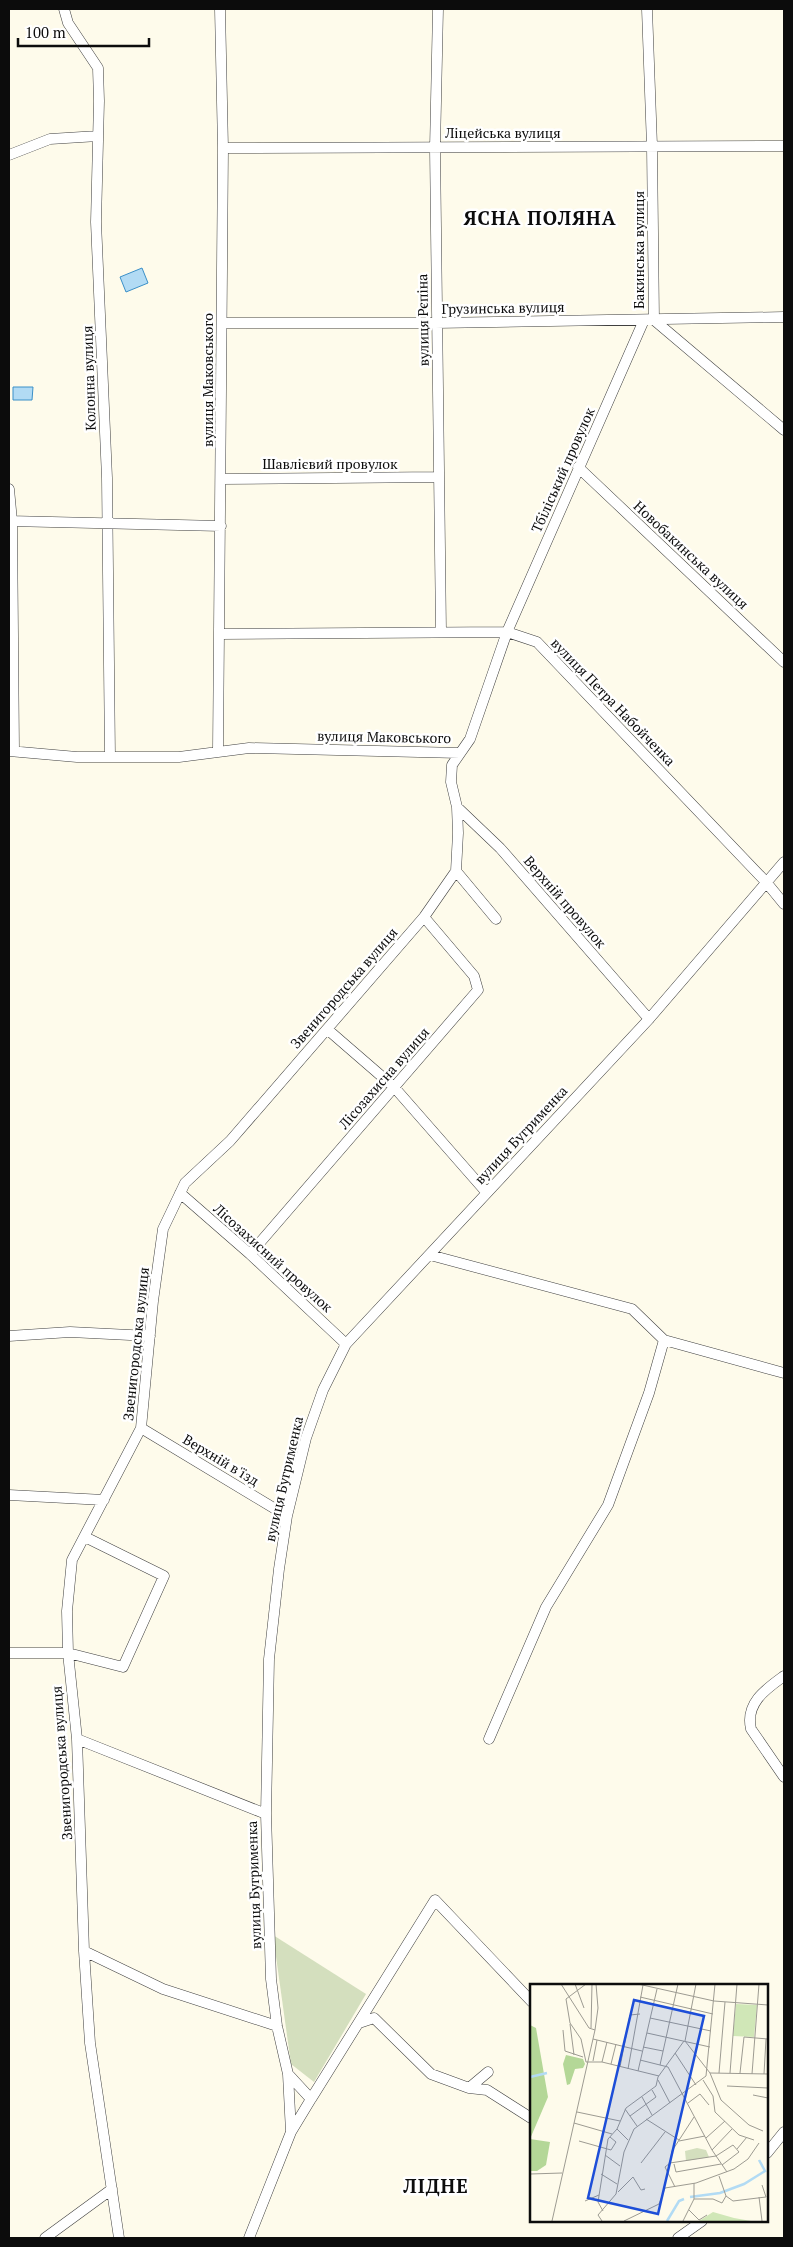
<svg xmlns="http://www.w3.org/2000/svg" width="793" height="2247" viewBox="0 0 793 2247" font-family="'PT Serif',serif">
	<rect width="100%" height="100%" fill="#fefbeb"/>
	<path fill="#d4dfbe" d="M 273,1935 L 366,1994 L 314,2082 L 291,2064 Z"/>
	<path fill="#b2dbf4" stroke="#3b90c8" d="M 142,268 L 148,283 L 126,292 L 120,277 Z
		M 13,387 L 33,387 L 32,400 L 13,400 Z"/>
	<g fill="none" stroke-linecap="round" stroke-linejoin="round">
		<g stroke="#3f3f3f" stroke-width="11">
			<path id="street" d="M 64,9 L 68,23 L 98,68 L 99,101 L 96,222 L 107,478 L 110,757
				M 438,9 L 435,148 L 441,631
				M 647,9 L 652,146 L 654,320 L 784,430
				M 223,148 L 784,146
				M 9,155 L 50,139 L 98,136
				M 222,323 L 436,323 L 784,317
				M 578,467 L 784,662
				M 221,479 L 439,477
				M 9,489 L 12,521 L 14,751
				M 9,521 L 221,526
				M 220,634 L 507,632 L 537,642 L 766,882 L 784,904
				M 9,751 L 77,757 L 179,757 L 249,748 L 460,753
				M 218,752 L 223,148 L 220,9
				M 457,807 L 500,848 L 649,1019
				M 456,871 L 496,919
				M 327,1029 L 394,1087 L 486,1192
				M 180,1193 L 250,1254 L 346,1344
				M 250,1254 L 478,990 L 474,976 L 424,917
				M 430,1255 L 632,1309 L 664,1340 L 784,1373
				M 9,1336 L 70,1332 L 150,1336
				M 141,1428 L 287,1516
				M 9,1495 L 104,1500
				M 9,1653 L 68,1653 L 123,1667 L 164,1576 L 85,1537
				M 784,1676 C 766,1689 745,1703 751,1729 L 784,1777
				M 77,1739 L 266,1814
				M 489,1739 L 546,1607 L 608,1505 L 649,1393 L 664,1340
				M 84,1951 L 163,1989 L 277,2026
				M 359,2023 L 374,2018 L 431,2074 L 469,2088 L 488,2072
				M 288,2074 L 311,2099 L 291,2132
				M 469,2088 L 487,2090 L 531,2118
				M 311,2099 L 435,1900 L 532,2002
				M 767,2153 L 784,2132
				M 45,2238 L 112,2189
				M 119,2238 L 90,2043 L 84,1951 L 77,1739 L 68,1653 L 67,1611 L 72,1560 L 141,1428 L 153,1301 L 163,1229 L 185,1183 L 230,1141 L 424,917 L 456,871 L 458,833 L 457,807 L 451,782 L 452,765 L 470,739 L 507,632 L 644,320
				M 249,2238 L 291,2132 L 288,2074 L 277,2026 L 271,1979 L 266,1814 L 269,1659 L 279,1569 L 287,1516 L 306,1438 L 323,1390 L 346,1344 L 649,1019 L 784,862
				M 678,2238 L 702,2221"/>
		</g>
		<use href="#street" stroke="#fff" stroke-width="10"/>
	</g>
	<g text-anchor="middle" stroke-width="5" stroke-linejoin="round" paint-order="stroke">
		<g font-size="14" fill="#0c0c0c" stroke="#fff">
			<text x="503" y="138">Ліцейська вулиця</text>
			<text transform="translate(639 250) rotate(-90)" y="5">Бакинська вулиця</text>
			<text transform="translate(503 308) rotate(-1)" y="5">Грузинська вулиця</text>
			<text transform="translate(423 320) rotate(-91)" y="5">вулиця Рєпіна</text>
			<text transform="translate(89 378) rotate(-92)" y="5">Колонна вулиця</text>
			<text transform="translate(208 380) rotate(-90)" y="5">вулиця Маковського</text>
			<text x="330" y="469">Шавлієвий провулок</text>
			<text transform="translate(563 470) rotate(-66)" y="5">Тбіліський провулок</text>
			<text transform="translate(691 555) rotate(43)" y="5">Новобакинська вулиця</text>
			<text transform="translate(613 702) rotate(46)" y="5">вулиця Петра Набойченка</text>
			<text transform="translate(384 737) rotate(1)" y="5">вулиця Маковського</text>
			<text transform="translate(565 902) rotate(49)" y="5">Верхній провулок</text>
			<text transform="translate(344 988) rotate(-49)" y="5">Звенигородська вулиця</text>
			<text transform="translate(384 1078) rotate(-49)" y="5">Лісозахисна вулиця</text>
			<text transform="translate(521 1135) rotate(-47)" y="5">вулиця Бугрименка</text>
			<text transform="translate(273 1258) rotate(42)" y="5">Лісозахисний провулок</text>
			<text transform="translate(136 1344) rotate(-84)" y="5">Звенигородська вулиця</text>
			<text transform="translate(221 1460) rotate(31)" y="5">Верхній в'їзд</text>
			<text transform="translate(284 1479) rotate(-77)" y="5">вулиця Бугрименка</text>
			<text transform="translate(62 1763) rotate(-94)" y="5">Звенигородська вулиця</text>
			<text transform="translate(254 1885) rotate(-92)" y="5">вулиця Бугрименка</text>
		</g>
		<g font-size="19" font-weight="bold" letter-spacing="1" fill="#0c0c0c" stroke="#fff">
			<text x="540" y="225">ЯСНА ПОЛЯНА</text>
			<text x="436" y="2193">ЛІДНЕ</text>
		</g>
	</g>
	<g transform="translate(530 1984)">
		<rect width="238" height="238" fill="#fefbeb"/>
		<path d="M 206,20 L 227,21 L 224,53 L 203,52 ZM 183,228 L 204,234 L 221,237 L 169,237 Z" fill="#d0e7b7"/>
		<path d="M 0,41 L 6,44 L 18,113 L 0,155 L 20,158 L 16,181 L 7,187 L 0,187 ZM 36,71 L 53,75 L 55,80 L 53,84 L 45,85 L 40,100 L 37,101 L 33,80 Z" fill="#b4d797"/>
		<path d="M 167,164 L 176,166 L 179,173 L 156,177 L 155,167 Z" fill="#d4dfbe"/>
		<path fill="none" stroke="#b2dbf4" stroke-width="2.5" d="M 0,93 L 17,89M 160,213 L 190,209 L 214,200 L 235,187 L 229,176M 137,237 L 149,217 L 154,215"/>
		<path fill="none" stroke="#9d9b92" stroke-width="1" d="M 31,0 L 59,44 L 65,46M 45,0 L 54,24M 56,0 L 36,15 L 40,39 L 51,55 L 56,78 L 72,78 L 129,92M 108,0 L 184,17 L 238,21M 166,0 L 155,57 L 180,89 L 191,116 L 219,141 L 233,147M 110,13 L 183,30M 120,34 L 181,47M 40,40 L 44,71M 61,44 L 62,0M 33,46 L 35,67 L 53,73M 117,49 L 180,63M 63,55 L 112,67M 113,63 L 133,67M 145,69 L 166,101M 110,76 L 138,83 L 182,166 L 197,188M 63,77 L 67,56M 72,78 L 77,58M 81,80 L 86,60M 130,81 L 148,0M 90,83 L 100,31 L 110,30M 98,85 L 113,1M 108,87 L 127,5M 180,89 L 238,90M 189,89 L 195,18M 200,89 L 207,0M 210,89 L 214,53 L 238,55M 222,90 L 229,0M 234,90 L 236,55M 128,96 L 140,119M 173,96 L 183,112 L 185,128 L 209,151 L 224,156M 197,102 L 238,104M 223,111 L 238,114M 112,113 L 122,131M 158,119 L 170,110 L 179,121M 95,125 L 107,142M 47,128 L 90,137M 100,132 L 126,113 L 122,106M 116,135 L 149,156M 44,139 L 82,150M 87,145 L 98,156M 176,154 L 195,137M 49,157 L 81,166 L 86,158 L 80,153M 149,157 L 175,152M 207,165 L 217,153M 182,166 L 202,145M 75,171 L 90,182M 111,179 L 135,148M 140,179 L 186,172 L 203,161 L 209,168 L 192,181M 144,180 L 146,188 L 191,180M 0,190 L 32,189M 71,190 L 87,200M 189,192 L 196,212M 145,203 L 135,183 L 140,179 L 142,167 L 164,133M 88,208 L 103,193 L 111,206 L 115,205M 229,213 L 232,237M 164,215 L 183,215 L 192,219 L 196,212 L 203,217 L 236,213 L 232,201M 55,217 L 69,211M 159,226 L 169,236 L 177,231M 73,227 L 68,218 L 78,155 L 87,145 L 96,124 L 126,102 L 128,93 L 154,57M 22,237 L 65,46 L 68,24 L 66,0M 72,237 L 68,231 L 86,210 L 94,168 L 104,145 L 176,92 L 185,0M 94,237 L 129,220 L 135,204 L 166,199 L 204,185 L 218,175 L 229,159M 153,237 L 164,215 L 164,199"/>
		<path fill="#1d4ed8" fill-opacity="0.15" stroke="#1d4ed8" stroke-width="2.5" d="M 104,16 L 174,32 L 128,230 L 58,214 Z"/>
		<rect width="238" height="238" fill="none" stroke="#0c0c0c" stroke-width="2.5"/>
	</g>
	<rect width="793" height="2247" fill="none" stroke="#0c0c0c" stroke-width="20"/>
	<path d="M18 38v8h131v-8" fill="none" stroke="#0c0c0c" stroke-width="2.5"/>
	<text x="25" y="38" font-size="15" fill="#0c0c0c" stroke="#ffffff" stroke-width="4" paint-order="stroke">100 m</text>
</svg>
